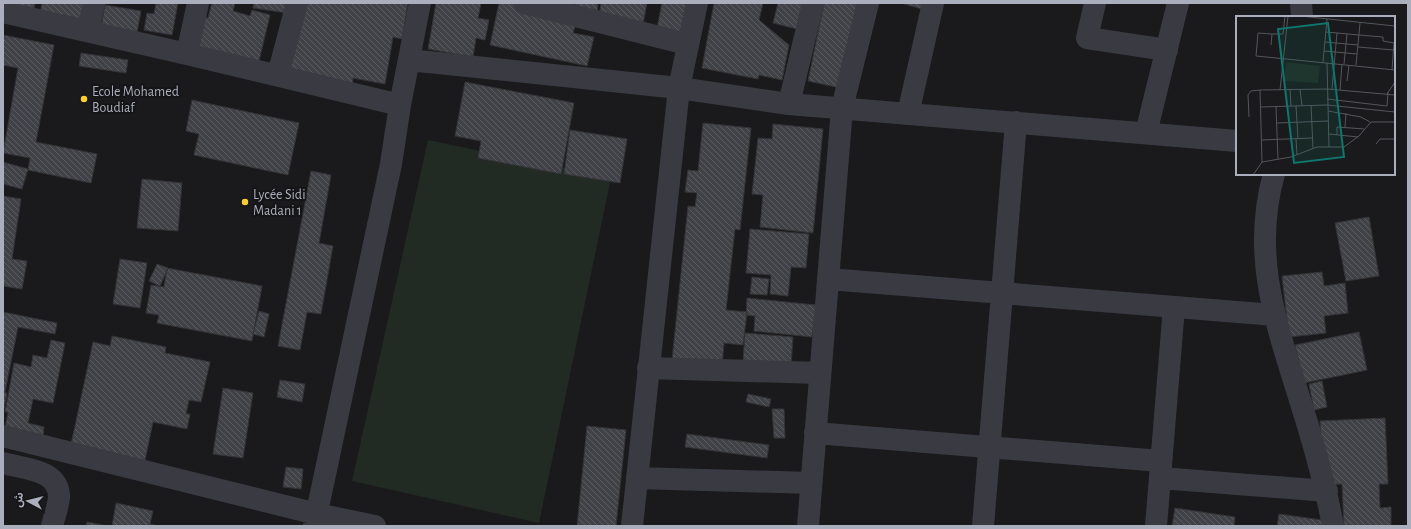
<svg xmlns="http://www.w3.org/2000/svg" width="1411" height="529" viewBox="0 0 1411 529" font-family="'Alegreya Sans','Noto Sans Arabic',sans-serif">
	<defs>
		<pattern id="building-back-hatch" width="6" height="6" patternUnits="userSpaceOnUse"><rect width="6" height="6" fill="#414247"/><path d="M-1 5l2 2M0 0l6 6M5-1l2 2" fill="none" stroke="#5a5b60"/></pattern>
	</defs>
	<rect width="100%" height="100%" fill="#1a1a1c"/>
	<path fill="#212b23" d="M 428,140 L 611,178 L 539,523 L 352,481 Z"/>
	<path fill="url(#building-back-hatch)" stroke="#343438" d="M 3,3 L 35,3 L 33,15 Z
		M 42,3 L 89,3 L 85,27 L 39,19 Z
		M 156,3 L 178,3 L 172,35 L 144,30 L 147,13 L 154,14 Z
		M 212,3 L 235,3 L 233,11 L 250,16 L 252,10 L 270,15 L 259,61 L 196,46 L 203,17 L 208,18 Z
		M 254,3 L 297,3 L 295,14 L 253,8 Z
		M 301,3 L 408,3 L 402,39 L 393,37 L 385,84 L 353,78 L 352,89 L 288,78 Z
		M 436,3 L 481,3 L 478,18 L 489,20 L 485,40 L 476,38 L 473,57 L 428,49 Z
		M 499,3 L 514,3 L 576,23 L 573,33 L 594,37 L 587,66 L 490,45 Z
		M 576,3 L 598,3 L 597,16 L 574,13 Z
		M 601,3 L 647,3 L 643,24 L 599,17 Z
		M 662,3 L 696,3 L 688,40 L 656,33 Z
		M 714,3 L 763,3 L 759,20 L 789,45 L 782,80 L 759,75 L 758,79 L 702,68 Z
		M 778,3 L 811,3 L 805,31 L 773,23 Z
		M 824,3 L 868,3 L 850,90 L 808,81 Z
		M 901,3 L 924,3 L 922,9 Z
		M 105,5 L 141,11 L 136,38 L 100,31 Z
		M 3,35 L 54,45 L 36,142 L 97,154 L 91,183 L 28,170 L 30,158 L 3,153 L 18,68 L 3,65 Z
		M 81,53 L 128,60 L 126,73 L 79,66 Z
		M 465,82 L 574,103 L 561,174 L 478,158 L 481,141 L 455,136 Z
		M 192,100 L 299,123 L 288,175 L 194,155 L 199,134 L 186,131 Z
		M 703,123 L 751,128 L 740,230 L 735,229 L 726,310 L 747,312 L 743,345 L 724,343 L 722,366 L 672,360 L 688,206 L 695,207 L 697,193 L 685,192 L 688,170 L 698,171 Z
		M 773,124 L 823,129 L 813,233 L 760,227 L 763,195 L 752,194 L 758,138 L 772,139 Z
		M 570,130 L 627,139 L 620,183 L 564,174 Z
		M 3,162 L 28,169 L 22,189 L 3,184 Z
		M 311,171 L 331,175 L 319,243 L 333,246 L 321,314 L 307,312 L 300,350 L 278,346 Z
		M 142,179 L 182,183 L 178,231 L 137,228 Z
		M 3,196 L 21,199 L 12,259 L 27,261 L 22,289 L 3,286 Z
		M 1369,217 L 1379,276 L 1346,281 L 1335,223 Z
		M 750,229 L 809,234 L 806,268 L 791,267 L 788,296 L 770,294 L 771,275 L 746,273 Z
		M 120,259 L 147,263 L 140,308 L 113,304 Z
		M 157,264 L 168,268 L 160,286 L 149,281 Z
		M 167,268 L 262,286 L 252,341 L 157,323 L 159,315 L 146,313 L 151,285 L 164,287 Z
		M 1322,272 L 1324,286 L 1345,283 L 1348,313 L 1324,316 L 1326,333 L 1289,337 L 1282,276 Z
		M 752,277 L 769,279 L 767,295 L 750,294 Z
		M 747,298 L 816,305 L 812,337 L 754,331 L 755,316 L 746,315 Z
		M 259,311 L 269,314 L 264,337 L 253,334 Z
		M 3,312 L 57,323 L 55,334 L 18,327 L 5,392 L 7,393 L 3,415 Z
		M 1359,332 L 1367,370 L 1304,383 L 1295,345 Z
		M 745,333 L 793,337 L 791,366 L 743,362 Z
		M 112,336 L 166,347 L 165,353 L 210,362 L 201,402 L 189,400 L 186,414 L 190,414 L 187,429 L 153,422 L 144,465 L 70,449 L 93,342 L 110,346 Z
		M 51,340 L 65,343 L 53,403 L 33,399 L 28,423 L 44,427 L 43,436 L 5,428 L 8,412 L 5,412 L 14,363 L 31,367 L 33,355 L 47,358 Z
		M 280,380 L 305,384 L 302,402 L 277,397 Z
		M 1322,381 L 1327,407 L 1314,410 L 1309,384 Z
		M 223,388 L 253,393 L 243,458 L 213,454 Z
		M 748,394 L 771,399 L 769,407 L 746,402 Z
		M 772,409 L 784,409 L 785,438 L 774,438 Z
		M 1385,418 L 1388,484 L 1379,484 L 1380,508 L 1391,507 L 1391,526 L 1344,526 L 1342,484 L 1323,485 L 1320,421 Z
		M 587,426 L 626,430 L 616,526 L 577,526 Z
		M 687,434 L 769,445 L 767,458 L 685,447 Z
		M 286,467 L 303,469 L 301,489 L 283,487 Z
		M 116,503 L 153,511 L 150,524 L 158,526 L 112,526 Z
		M 1175,508 L 1235,517 L 1234,526 L 1172,526 Z
		M 1279,514 L 1329,521 L 1328,526 L 1277,526 Z
		M 87,522 L 108,526 L 86,526 Z"/>
	<g fill="none" stroke-linecap="round" stroke-linejoin="round">
		<path stroke="#3a3b42" stroke-width="22" d="M 524,3 L 687,44
			M 1095,3 L 1087,38 L 1167,50
			M 1301,3 L 1302,17
			M 3,12 L 187,54 L 400,105
			M 88,31 L 94,3
			M 187,54 L 198,3
			M 409,60 L 679,88 L 789,104 L 1237,141
			M 278,75 L 297,3
			M 789,104 L 813,3
			M 908,114 L 933,3
			M 1146,133 L 1178,3
			M 1274,174 C 1251,255 1276,323 1300,400 C 1313,441 1325,483 1333,526
			M 828,279 L 1274,315
			M 648,368 L 820,373
			M 815,433 L 1161,461
			M 3,436 L 317,514 L 375,526
			M 3,463 C 24,469 58,469 59,496 C 59,505 54,517 52,526
			M 637,478 L 811,483
			M 1160,478 L 1327,491
			M 314,526 L 391,164 L 400,105 L 420,3
			M 808,526 L 842,108 L 868,3
			M 983,526 L 1016,122
			M 1156,526 L 1174,307"/>
		<path stroke="#3a3b42" stroke-width="22" d="M 632,526 L 679,88 L 697,3"/>
	</g>
	<g fill="#fece30" stroke="#151517" stroke-width="1.5">
		<circle cx="84" cy="99" r="4"/>
		<circle cx="245" cy="202" r="4"/>
	</g>
	<g text-anchor="middle" stroke-width="4" stroke-linejoin="round" paint-order="stroke">
		<g font-size="14" fill="#abafbd" stroke="#151517" text-anchor="start">
			<text x="92" y="96">Ecole Mohamed<tspan x="92" dy="16">Boudiaf</tspan></text>
			<text x="253" y="199">Lycée Sidi<tspan x="253" dy="16">Madani 1</tspan></text>
		</g>
	</g>
	<g transform="translate(1236 16)">
		<rect width="159" height="159" fill="#1a1a1c"/>
		<path d="M 50,46 L 84,50 L 82,67 L 48,65 Z" fill="#212b23"/>
		<path fill="none" stroke="#54565c" stroke-width="1" d="M 64,0 L 159,10M 90,16 L 123,19M 36,18 L 22,17 L 20,40 L 159,54M 123,19 L 147,21 L 147,25 L 158,27 L 156,54M 89,26 L 122,29M 35,29 L 36,18 L 47,18 L 49,0M 122,31 L 158,34M 88,35 L 121,38M 87,46 L 91,3M 91,47 L 93,131M 108,48 L 111,18M 120,49 L 124,7M 111,65 L 113,49M 54,73 L 55,90M 64,73 L 66,90M 96,73 L 101,17M 44,74 L 52,0M 104,74 L 106,48M 151,78 L 159,66M 91,83 L 151,90 L 152,76M 75,89 L 77,132M 60,90 L 62,123M 25,91 L 91,89 L 159,96M 40,91 L 42,143M 92,95 L 125,101 L 134,106M 13,101 L 12,79 L 15,75 L 24,74M 41,107 L 92,105M 109,111 L 110,97M 93,118 L 122,121M 101,119 L 101,111 L 128,113M 60,123 L 61,139M 25,124 L 76,122M 140,128 L 144,123 L 159,123M 26,146 L 55,141 L 81,131 L 108,131 L 123,120 L 135,106 L 159,106M 17,159 L 26,146 L 24,74 L 91,73 L 159,79"/>
		<path fill="#0f766e" fill-opacity="0.15" stroke="#0f766e" stroke-width="2" d="M 92,7 L 108,141 L 58,147 L 42,13 Z"/>
		<rect width="159" height="159" fill="none" stroke="#abafbd" stroke-width="2"/>
	</g>
	<rect width="1411" height="529" fill="none" stroke="#abafbd" stroke-width="8"/>
	<g transform="translate(28 501) rotate(277)" stroke="#151517" stroke-width="3" paint-order="stroke">
	<path d="M0-3L7 15L0 10L-7 15Z" fill="#abafbd"/>
	<text y="-6" font-size="11" font-weight="bold" text-anchor="middle" fill="#abafbd">ش</text>
	</g>
</svg>
